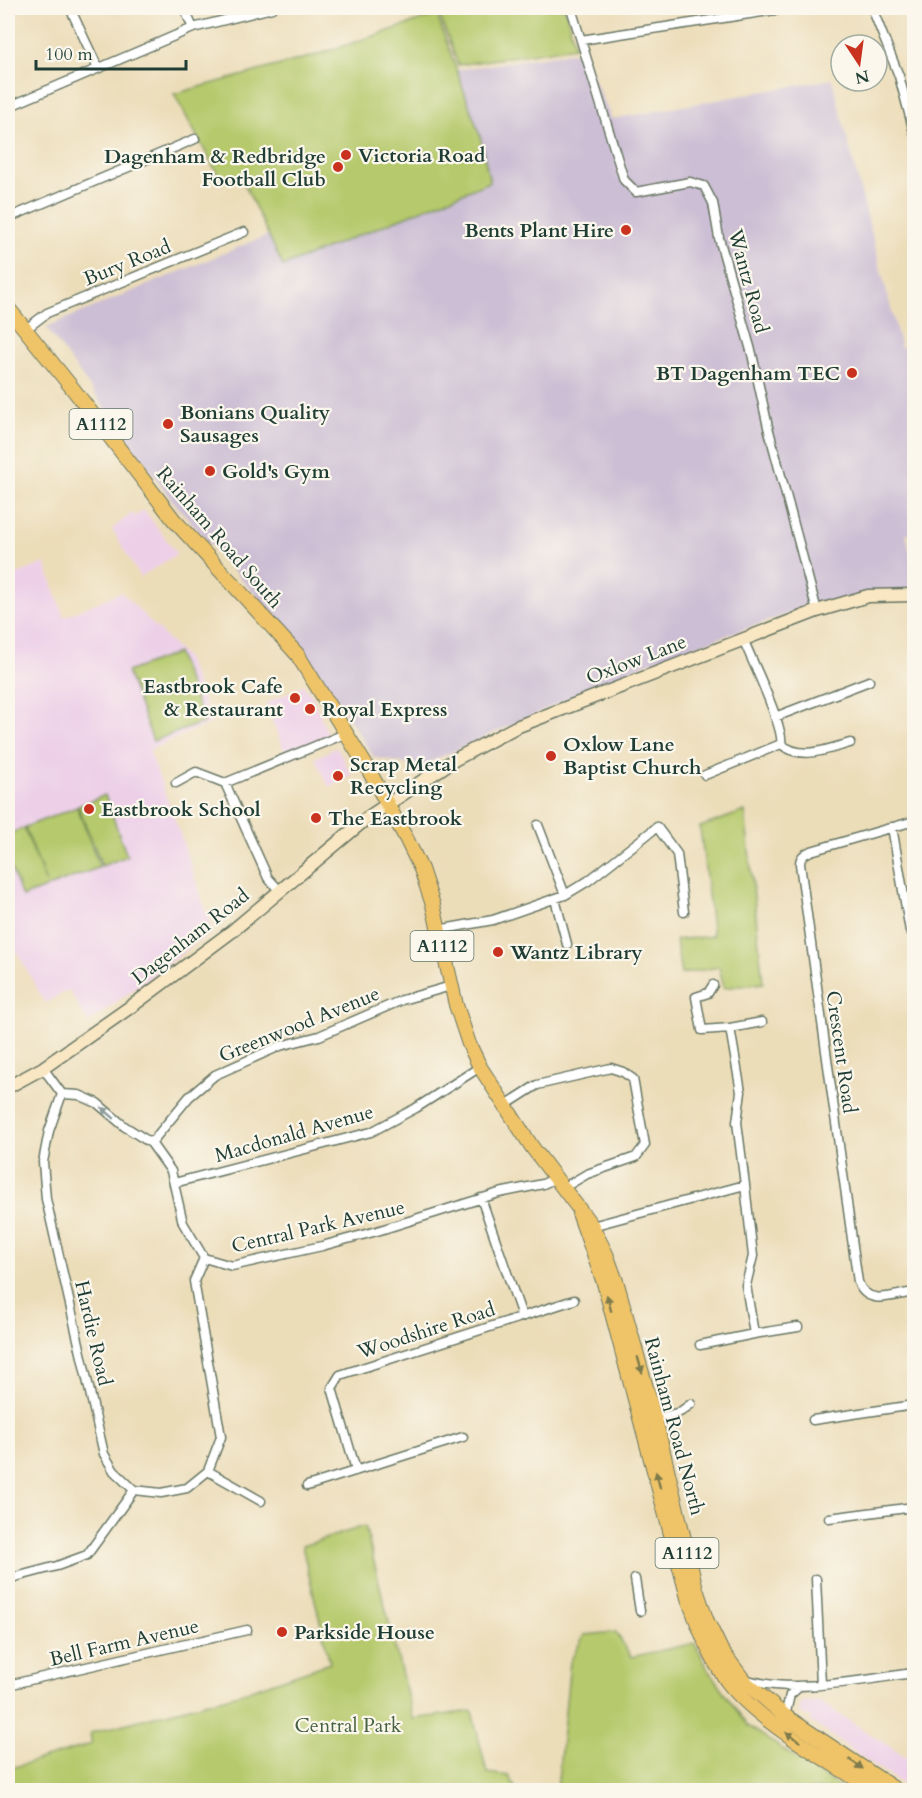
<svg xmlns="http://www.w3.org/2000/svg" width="922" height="1798" viewBox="0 0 922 1798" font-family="Cardo,serif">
	<rect width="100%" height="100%" fill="#fbf7ec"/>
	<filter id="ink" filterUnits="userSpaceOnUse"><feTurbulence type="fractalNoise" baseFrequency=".0167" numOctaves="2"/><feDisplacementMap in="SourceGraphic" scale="12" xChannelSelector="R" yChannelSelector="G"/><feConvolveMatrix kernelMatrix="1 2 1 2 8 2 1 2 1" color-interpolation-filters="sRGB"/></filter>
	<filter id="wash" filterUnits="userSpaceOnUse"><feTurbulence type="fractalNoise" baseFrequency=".008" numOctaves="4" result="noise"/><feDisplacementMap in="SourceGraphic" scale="24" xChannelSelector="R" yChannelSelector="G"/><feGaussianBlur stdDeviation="1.35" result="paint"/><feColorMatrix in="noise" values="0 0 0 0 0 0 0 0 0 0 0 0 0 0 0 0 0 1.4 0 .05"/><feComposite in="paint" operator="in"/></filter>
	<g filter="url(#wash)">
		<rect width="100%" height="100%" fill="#ecddb9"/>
		<path fill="#edd0e8" d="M 144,510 L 177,554 L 140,577 L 112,529 L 132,513 L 135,516 Z
			M 45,563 L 64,617 L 121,592 L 186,658 L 212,722 L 149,750 L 182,839 L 212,931 L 88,1023 L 69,990 L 45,1003 L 8,936 L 8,578 Z
			M 303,685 L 312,696 L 331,741 L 288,759 L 265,704 Z
			M 337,747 L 352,776 L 329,787 L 315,758 Z
			M 803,1702 L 820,1702 L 912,1761 L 905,1773 L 914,1779 L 914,1790 L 911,1790 L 810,1721 L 812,1717 L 802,1715 L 800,1712 L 799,1708 Z"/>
		<path fill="#ccbed4" d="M 582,51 L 612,119 L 832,79 L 901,348 L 914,345 L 914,534 L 906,533 L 912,563 L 910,591 L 819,603 L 645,664 L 419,767 L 374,757 L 298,640 L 239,577 L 172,500 L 46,327 L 268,235 L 283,266 L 489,182 L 457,70 Z"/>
		<path fill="#b6c96c" stroke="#6a8350" stroke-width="1.5" d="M 437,8 L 565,8 L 575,47 L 458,65 Z
			M 437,15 L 480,136 L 490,182 L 283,266 L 240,175 L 222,182 L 174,94 L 313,56 Z
			M 177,653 L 204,722 L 153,741 L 127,672 Z
			M 105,795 L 127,856 L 102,866 L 78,806 Z
			M 77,807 L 100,867 L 22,897 L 8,860 L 8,834 L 24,828 L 46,883 L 25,827 Z
			M 745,811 L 763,983 L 724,988 L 719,967 L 681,974 L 676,940 L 713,936 L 700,827 Z
			M 365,1526 L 413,1719 L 472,1711 L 487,1773 L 509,1776 L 516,1790 L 8,1790 L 8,1769 L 92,1744 L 90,1733 L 239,1694 L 330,1663 L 302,1546 Z
			M 616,1632 L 631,1657 L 695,1643 L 709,1671 L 747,1725 L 844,1790 L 557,1790 L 570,1662 L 584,1635 Z"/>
	</g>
	<g filter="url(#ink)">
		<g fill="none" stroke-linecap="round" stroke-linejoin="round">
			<g stroke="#677563" stroke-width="11">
				<path id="street" d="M 70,8 L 98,68
					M 184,8 L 193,28
					M 571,8 L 624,180 L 636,192 L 690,182 L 704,186 L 713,203 L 719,238 L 752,354 L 768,427 L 817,611
					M 872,8 L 899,76 L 914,132
					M 581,40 L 789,8
					M 8,107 L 193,28 L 272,8
					M 8,218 L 195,139
					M 26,329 L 47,313 L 244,232
					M 743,639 C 751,658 785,729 781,744
					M 775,717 L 869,681
					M 781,744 C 801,761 828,749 850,743
					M 705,775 L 781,744
					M 176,783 L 196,772 L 225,783
					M 914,821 L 811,851 C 804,854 800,857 800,864 L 858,1282 C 867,1307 893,1295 914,1292
					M 538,825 L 565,895
					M 892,827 L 910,931
					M 279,890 L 268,878 L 225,783 L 347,733
					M 555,899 L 567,944
					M 438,930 L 493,920 L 565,895 L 588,881 L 657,827 L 677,854 L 684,912
					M 730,1028 L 762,1022
					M 43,1068 L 62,1094 L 79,1095 L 97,1103 L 124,1126 L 151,1143 L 171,1171 L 183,1223 L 204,1258 L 232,1266 L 322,1246 L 377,1231 L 499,1193 L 543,1184 L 556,1178
					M 62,1094 L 49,1131 L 43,1162 L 46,1199 L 104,1454 L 114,1471 L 134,1490 L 161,1493 L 187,1488 L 208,1471 L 221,1437 L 194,1281 L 204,1258
					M 504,1106 L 537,1085 L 611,1068 L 623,1072 L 633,1079 L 645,1145 L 636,1157 L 587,1174 L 563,1188
					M 151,1143 L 189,1097 L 215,1075 L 280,1046 L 319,1036 L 402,1000 L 451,986
					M 174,1183 L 371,1132 L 416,1108 L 480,1067
					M 745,1185 L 753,1256 L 746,1285 L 754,1334 L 798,1327
					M 481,1198 L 522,1316
					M 592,1226 L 745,1185 L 737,1122 L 741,1092 L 730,1028 L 702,1030 L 696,997 L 708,993 L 713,985
					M 700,1345 L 754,1334
					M 655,1419 L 680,1412 L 691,1404
					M 813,1420 L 914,1405
					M 356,1470 L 332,1388 L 340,1375 L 574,1300
					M 208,1471 L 261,1501
					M 307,1486 L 463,1437
					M 829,1518 L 914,1507
					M 8,1579 L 57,1566 L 87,1555 L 134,1490
					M 635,1579 L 640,1611
					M 816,1579 L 821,1684
					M 745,1679 C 793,1695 865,1679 914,1673
					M 8,1685 L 247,1630
					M 785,1716 L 790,1695 L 800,1686"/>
			</g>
			<g stroke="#677563" stroke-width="15">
				<path id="secondary" d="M 8,1087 L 43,1068 L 136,1003 L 231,932 L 367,818 L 454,760 L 516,727 L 817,611 L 868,596 L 914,595"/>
			</g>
			<g stroke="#677563" stroke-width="16">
				<path id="primary" d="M 8,308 L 73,389 L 174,520 L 297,654 L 368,769 L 407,840 L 421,869 L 433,905 L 456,1005 L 469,1044 L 480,1067 L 532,1147 L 592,1226 L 606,1254 L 617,1284 L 657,1427 L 696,1589 L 706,1619 L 721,1650 L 745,1682 L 785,1716 L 896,1790
					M 579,1213 L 604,1283 L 688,1598 C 699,1627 709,1656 727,1681 C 758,1722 830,1761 873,1790"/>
			</g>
			<use href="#street" stroke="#fff" stroke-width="8"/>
			<use href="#secondary" stroke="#f9e7c3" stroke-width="12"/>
			<use href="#primary" stroke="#efc469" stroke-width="14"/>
		</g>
		<defs><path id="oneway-solid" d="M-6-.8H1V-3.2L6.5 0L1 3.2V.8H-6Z" transform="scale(1.5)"/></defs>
		<use fill="#8f9e9a" href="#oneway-solid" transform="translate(108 1113) rotate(-139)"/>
		<g fill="#7d7a4c">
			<use href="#oneway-solid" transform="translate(609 1303) rotate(-105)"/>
			<use href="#oneway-solid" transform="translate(640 1365) rotate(74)"/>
			<use href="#oneway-solid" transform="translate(658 1480) rotate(-105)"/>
			<use href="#oneway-solid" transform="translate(793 1737) rotate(-146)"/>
			<use href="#oneway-solid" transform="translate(856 1764) rotate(34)"/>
		</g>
	</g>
	<g fill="#c8321e" stroke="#fbf7ec" stroke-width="2">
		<circle cx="346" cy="155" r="6"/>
		<circle cx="338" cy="167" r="6"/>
		<circle cx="626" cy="230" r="6"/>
		<circle cx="852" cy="373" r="6"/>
		<circle cx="168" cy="424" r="6"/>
		<circle cx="210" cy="471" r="6"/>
		<circle cx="295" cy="698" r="6"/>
		<circle cx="310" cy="709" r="6"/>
		<circle cx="551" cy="756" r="6"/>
		<circle cx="338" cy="776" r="6"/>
		<circle cx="89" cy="809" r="6"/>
		<circle cx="316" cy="818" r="6"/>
		<circle cx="498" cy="952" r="6"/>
		<circle cx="282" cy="1632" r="6"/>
	</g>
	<g text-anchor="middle" stroke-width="4.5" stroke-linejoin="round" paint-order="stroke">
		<g fill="#fbf7ec" stroke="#61756b" stroke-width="1.5">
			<rect x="69.5" y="409" width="63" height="30" rx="4.5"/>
			<rect x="410.5" y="931" width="63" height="30" rx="4.5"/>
			<rect x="655.5" y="1538" width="63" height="30" rx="4.5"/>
		</g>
		<g font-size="18" font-weight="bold" fill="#1f3d34">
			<text x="101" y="430">A1112</text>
			<text x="442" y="952">A1112</text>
			<text x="687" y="1559">A1112</text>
		</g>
		<g font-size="20" font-weight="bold" fill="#1f3d34" stroke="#fbf7ec" text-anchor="start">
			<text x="358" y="162">Victoria Road</text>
			<text x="326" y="163" text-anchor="end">Dagenham &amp; Redbridge<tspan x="326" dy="23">Football Club</tspan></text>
			<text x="614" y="237" text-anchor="end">Bents Plant Hire</text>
			<text x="840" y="380" text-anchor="end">BT Dagenham TEC</text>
			<text x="180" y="419">Bonians Quality<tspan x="180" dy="23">Sausages</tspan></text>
			<text x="222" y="478">Gold's Gym</text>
			<text x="283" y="693" text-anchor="end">Eastbrook Cafe<tspan x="283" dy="23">&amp; Restaurant</tspan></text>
			<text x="322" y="716">Royal Express</text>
			<text x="563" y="751">Oxlow Lane<tspan x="563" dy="23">Baptist Church</tspan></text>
			<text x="350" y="771">Scrap Metal<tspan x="350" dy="23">Recycling</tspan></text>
			<text x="101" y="816">Eastbrook School</text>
			<text x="328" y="825">The Eastbrook</text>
			<text x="510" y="959">Wantz Library</text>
			<text x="294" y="1639">Parkside House</text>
		</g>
		<g font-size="20" fill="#1f3d34" stroke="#fbf7ec">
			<text transform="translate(127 262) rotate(-22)" y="7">Bury Road</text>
			<text transform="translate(749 281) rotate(75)" y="7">Wantz Road</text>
			<text transform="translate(220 537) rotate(49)" y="7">Rainham Road South</text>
			<text transform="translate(636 659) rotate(-21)" y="7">Oxlow Lane</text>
			<text transform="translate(190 936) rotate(-38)" y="7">Dagenham Road</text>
			<text transform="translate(299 1024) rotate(-22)" y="7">Greenwood Avenue</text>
			<text transform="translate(842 1052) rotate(82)" y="7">Crescent Road</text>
			<text transform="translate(294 1133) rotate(-16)" y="7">Macdonald Avenue</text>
			<text transform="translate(318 1226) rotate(-13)" y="7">Central Park Avenue</text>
			<text transform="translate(426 1330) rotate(-18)" y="7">Woodshire Road</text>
			<text transform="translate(94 1333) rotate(77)" y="7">Hardie Road</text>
			<text transform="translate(675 1426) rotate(75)" y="7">Rainham Road North</text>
			<text transform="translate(124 1642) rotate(-13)" y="7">Bell Farm Avenue</text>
		</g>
		<g font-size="20" fill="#456042" stroke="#fbf7ec">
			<text x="348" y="1732">Central Park</text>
		</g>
	</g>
	<rect width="922" height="1798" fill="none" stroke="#fbf7ec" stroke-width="30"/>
	<g transform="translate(859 63) rotate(167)"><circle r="28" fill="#fbf7ec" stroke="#a3ada2" stroke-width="1.5"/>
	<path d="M0-4.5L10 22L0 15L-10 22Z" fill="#c8321e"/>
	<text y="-9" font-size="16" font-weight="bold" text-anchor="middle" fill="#1f3d34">N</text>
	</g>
	<path d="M36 60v9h150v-9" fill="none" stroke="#1f3d34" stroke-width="3"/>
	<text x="45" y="60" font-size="18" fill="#1f3d34" stroke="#fbf7ec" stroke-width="4.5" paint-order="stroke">100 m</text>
</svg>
